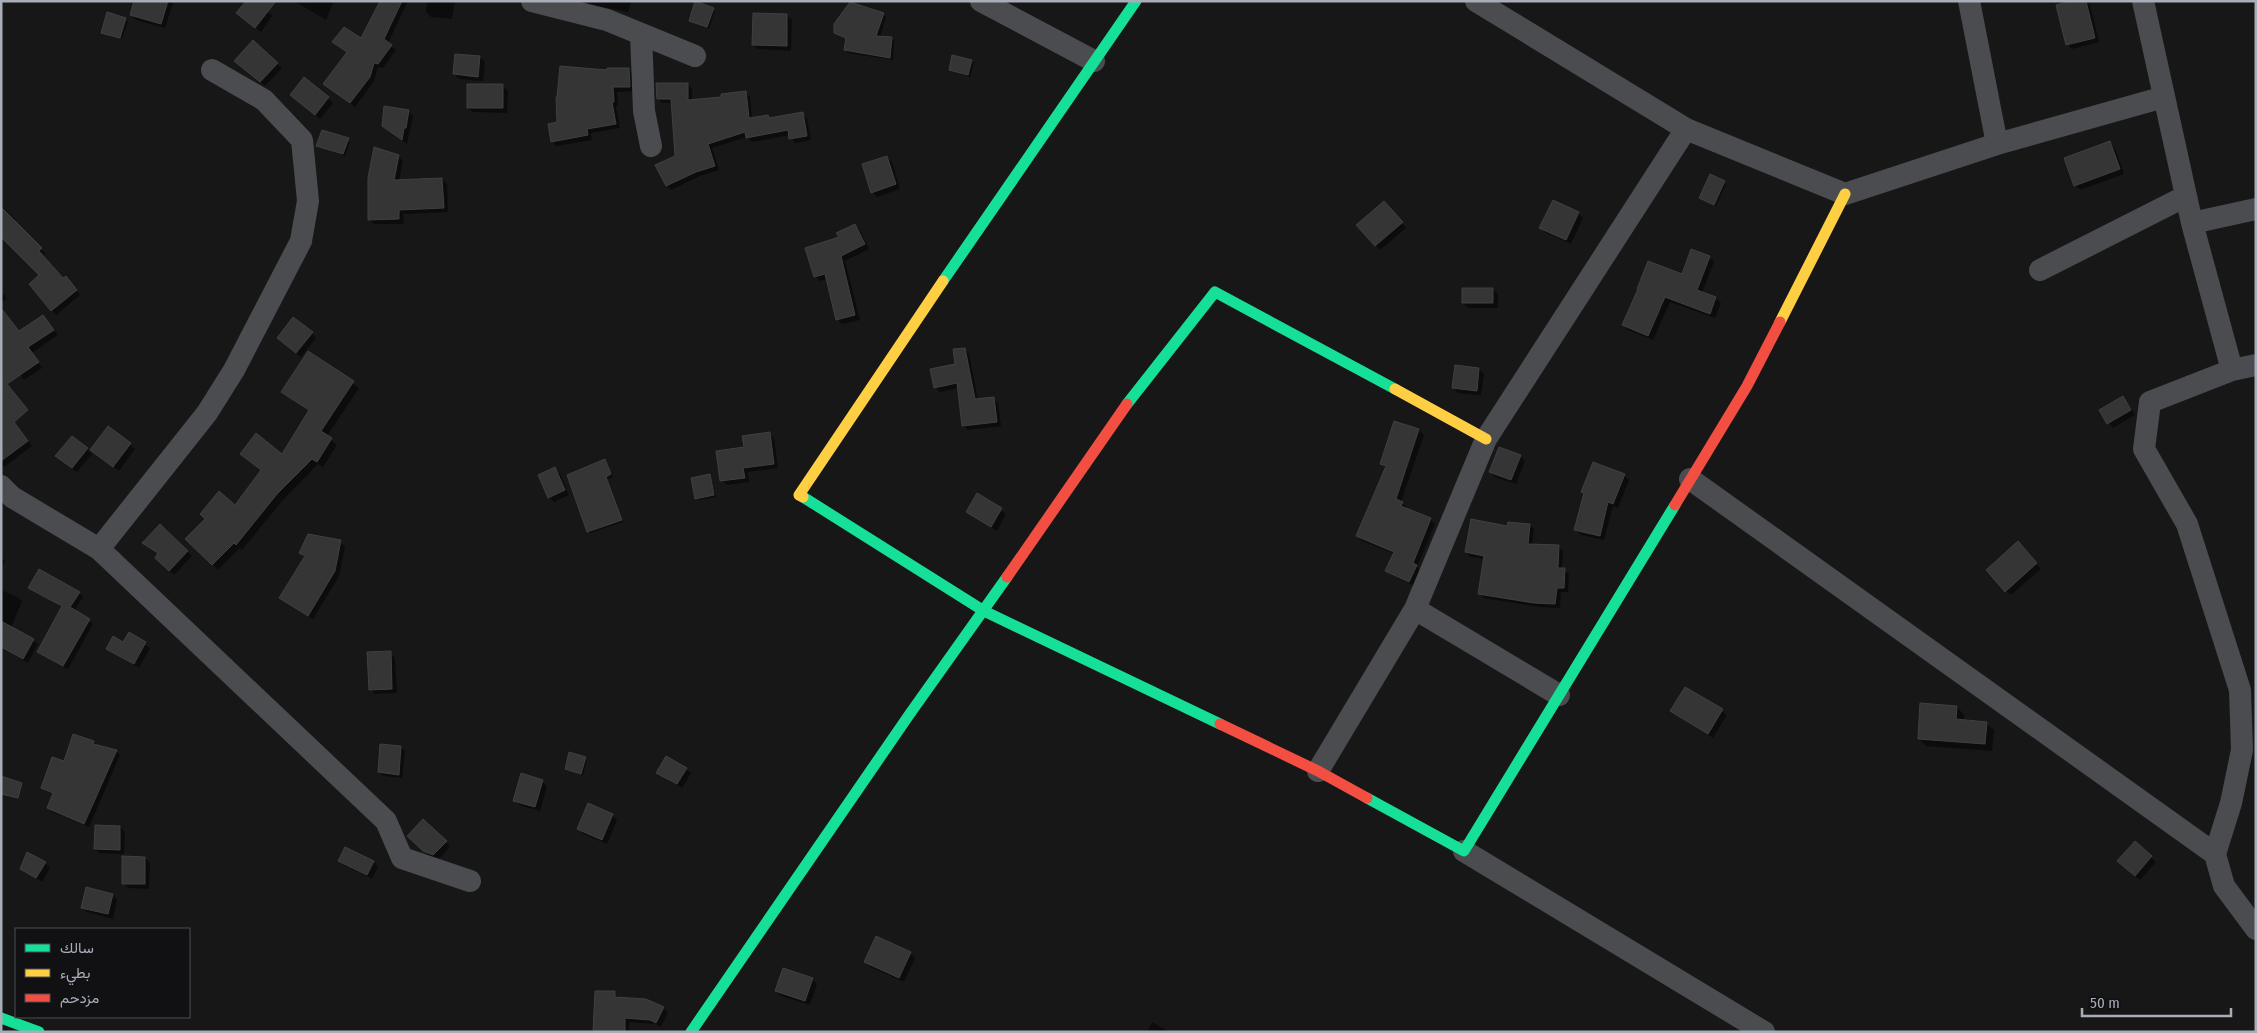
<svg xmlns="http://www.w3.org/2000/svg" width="2257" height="1033" viewBox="0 0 2257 1033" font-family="'Fira Sans Condensed',Vazirmatn,sans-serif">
	<rect width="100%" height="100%" fill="#171717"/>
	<path fill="#0007" d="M 135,1 L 171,1 L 173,3 L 165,28 L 136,20 L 131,15 Z
		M 294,1 L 334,1 L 326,20 Z
		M 380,1 L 408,1 L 388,43 L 396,50 L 383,68 L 378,67 L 374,81 L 355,107 L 324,84 L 348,53 L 334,42 L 362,40 Z
		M 427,1 L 455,1 L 452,19 L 431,17 L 426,12 Z
		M 584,1 L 631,1 L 628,12 L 588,4 Z
		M 2079,1 L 2086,1 L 2090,5 L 2099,42 L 2072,49 L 2067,44 Z
		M 713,9 L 715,11 L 709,28 L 691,20 Z
		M 268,12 L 272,16 L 261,32 L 243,18 Z
		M 883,14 L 886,17 L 880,37 L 891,38 L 894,41 L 893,60 L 848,53 L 845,50 L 847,39 L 835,32 Z
		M 787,16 L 792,20 L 791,51 L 758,49 L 753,45 Z
		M 126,19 L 128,21 L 122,39 L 102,32 Z
		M 456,55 L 480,57 L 485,62 L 483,81 L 459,79 L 454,74 Z
		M 972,61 L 974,63 L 970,77 L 950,70 Z
		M 277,64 L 282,68 L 265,86 L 241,65 Z
		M 629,69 L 633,74 L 634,91 L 617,92 L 618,106 L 616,106 L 620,128 L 591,133 L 592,140 L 556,146 L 552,141 L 559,123 L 608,72 Z
		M 304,79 L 333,103 L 320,119 L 296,99 Z
		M 688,84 L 692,89 L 692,101 L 723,98 L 746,93 L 750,97 L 752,119 L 768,116 L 771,119 L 802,113 L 807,118 L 811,140 L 795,143 L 790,135 L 752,142 L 747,137 L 712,148 L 719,170 L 700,176 L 671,190 L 667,186 L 676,156 L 673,103 L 662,103 L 658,99 Z
		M 503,86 L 508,91 L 507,113 L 473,112 L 468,108 Z
		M 408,111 L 413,116 L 407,144 L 383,126 Z
		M 348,139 L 350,142 L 345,156 L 318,145 Z
		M 2110,143 L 2115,148 L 2124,174 L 2080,190 L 2075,185 Z
		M 398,156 L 403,161 L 399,181 L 442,179 L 447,184 L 448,212 L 403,214 L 404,224 L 374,224 L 369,219 Z
		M 887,157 L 892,162 L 900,189 L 877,197 L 872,192 Z
		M 1724,182 L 1726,184 L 1716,206 L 1701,198 Z
		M 1,206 L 15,219 L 13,221 L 45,253 L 42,256 L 63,280 L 70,282 L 80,295 L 56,315 L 31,284 L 41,275 L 1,228 Z
		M 1388,208 L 1406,228 L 1380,250 L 1358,226 Z
		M 1578,213 L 1583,218 L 1571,244 L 1546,233 L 1541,228 Z
		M 855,225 L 860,230 L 869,249 L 845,261 L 860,320 L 842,324 L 837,319 L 827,279 L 820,281 L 815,276 L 840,238 Z
		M 1709,257 L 1714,262 L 1702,293 L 1716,298 L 1721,303 L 1715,318 L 1670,302 L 1653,340 L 1628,330 L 1624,325 L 1682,276 Z
		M 1493,289 L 1498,294 L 1498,308 L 1468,308 L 1463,303 Z
		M 1,290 L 7,299 L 1,302 Z
		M 1,308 L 20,332 L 43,316 L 58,335 L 32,353 L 42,368 L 24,380 L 1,345 Z
		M 312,333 L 316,338 L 301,357 L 283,342 Z
		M 964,349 L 969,354 L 978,400 L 993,398 L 998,403 L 1001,426 L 968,430 L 963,425 L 959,388 L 940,392 L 935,387 L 956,365 Z
		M 309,353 L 359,388 L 327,436 L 337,445 L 323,467 L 318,464 L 283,500 L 242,550 L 240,548 L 218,570 L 187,539 L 236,506 L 262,471 L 241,454 L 282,456 L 310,411 L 283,392 Z
		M 1479,369 L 1484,374 L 1481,395 L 1458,393 L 1453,388 Z
		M 2123,397 L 2135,415 L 2113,428 L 2100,410 Z
		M 12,420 L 32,446 L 4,467 L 1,465 L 1,428 Z
		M 1395,422 L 1419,430 L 1424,435 L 1401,502 L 1407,507 L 1406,510 L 1430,519 L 1435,524 L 1417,567 L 1421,571 L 1414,586 L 1392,575 L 1387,571 L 1394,554 L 1362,541 L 1357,536 L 1386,469 L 1381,463 Z
		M 109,428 L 135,449 L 119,471 L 92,450 Z
		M 770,434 L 774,438 L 778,468 L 748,472 L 749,482 L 727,485 L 722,480 L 745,448 Z
		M 87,449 L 92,454 L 77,472 L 62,461 Z
		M 1520,456 L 1525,461 L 1516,484 L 1495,477 L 1490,472 Z
		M 606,463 L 613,477 L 607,479 L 623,522 L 590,533 L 588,531 Z
		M 555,469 L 560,474 L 569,495 L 554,502 L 549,497 Z
		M 709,475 L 716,497 L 699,500 L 697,498 Z
		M 1624,475 L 1629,480 L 1618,508 L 1613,506 L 1604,540 L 1581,535 L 1576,530 Z
		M 977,495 L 1006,514 L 997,531 L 968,512 Z
		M 1529,525 L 1534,529 L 1532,545 L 1558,546 L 1563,551 L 1562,569 L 1569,574 L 1568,592 L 1561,592 L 1560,608 L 1539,607 L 1484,598 L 1479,593 L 1485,559 L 1470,557 L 1466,552 L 1508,527 Z
		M 160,526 L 192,556 L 174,575 L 156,558 L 159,554 L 144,543 Z
		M 340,542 L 345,546 L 339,576 L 313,619 L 285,602 L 281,598 L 305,558 L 300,553 Z
		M 2022,548 L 2041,569 L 2011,595 L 2006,591 Z
		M 1,557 L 5,561 L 1,568 Z
		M 30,587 L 79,593 L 83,597 L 74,611 L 93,624 L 68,669 L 39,652 L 62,607 Z
		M 1,590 L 17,597 L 22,601 L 11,628 L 38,644 L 28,663 L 1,648 Z
		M 129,634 L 150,648 L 139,668 L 108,649 L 124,643 Z
		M 390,653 L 395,658 L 397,693 L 375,694 L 370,689 Z
		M 1686,689 L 1727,715 L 1713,738 L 1672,711 Z
		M 1957,707 L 1964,715 L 1964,721 L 1986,723 L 1994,730 L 1992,751 L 1926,746 L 1919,739 Z
		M 93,742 L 97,746 L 116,751 L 120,755 L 89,827 L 52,812 L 48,807 L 54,795 L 42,787 L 65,763 Z
		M 401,748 L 405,751 L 402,778 L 383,776 L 379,772 Z
		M 585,758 L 587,760 L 583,775 L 566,769 Z
		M 686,769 L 691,773 L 682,788 L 658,772 Z
		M 542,781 L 547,786 L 540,811 L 519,805 L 514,800 Z
		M 612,815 L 617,820 L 607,844 L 583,834 L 579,829 Z
		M 423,821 L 450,846 L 439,859 L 430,856 L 409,836 Z
		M 120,827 L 125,832 L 124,854 L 100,853 L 95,849 Z
		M 2135,842 L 2156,862 L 2140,880 L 2123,865 Z
		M 346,848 L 374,862 L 378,867 L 372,879 L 344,865 L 340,861 Z
		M 145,858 L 150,863 L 149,889 L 128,888 L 123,883 Z
		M 45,863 L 50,868 L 42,882 L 21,868 Z
		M 113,895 L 117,900 L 113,919 L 87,912 L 82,907 Z
		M 910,953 L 915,958 L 904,982 L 870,967 L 866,962 Z
		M 812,979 L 817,984 L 810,1005 L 781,996 L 776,991 Z
		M 614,992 L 619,998 L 663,1008 L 668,1012 L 661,1027 L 655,1024 L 629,1022 L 629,1032 L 595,1032 Z
		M 1152,1022 L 1170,1032 L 1147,1032 Z"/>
	<path fill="#353536" stroke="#3f4043" d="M 134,1 L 168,1 L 161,24 L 130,15 Z
		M 246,1 L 276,1 L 255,28 L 236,13 Z
		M 380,1 L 402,1 L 384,39 L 392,45 L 378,64 L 374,63 L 370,77 L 350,103 L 323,84 L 347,52 L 332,42 L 344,27 L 361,38 Z
		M 695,1 L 714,8 L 707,27 L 689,21 Z
		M 2073,1 L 2086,1 L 2095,38 L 2066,45 L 2056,5 Z
		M 850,2 L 884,13 L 876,36 L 892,37 L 890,58 L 844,50 L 846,38 L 834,33 L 834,24 Z
		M 107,12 L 126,18 L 120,38 L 101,33 Z
		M 753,13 L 787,14 L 787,46 L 752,45 Z
		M 253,40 L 278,63 L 260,82 L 234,61 Z
		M 455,54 L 480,56 L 478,77 L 453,74 Z
		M 952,55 L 972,60 L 968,75 L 949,70 Z
		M 560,66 L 607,70 L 607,68 L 629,68 L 630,87 L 613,87 L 614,102 L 612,102 L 616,124 L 587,129 L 588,135 L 551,142 L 548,124 L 557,122 L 556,97 L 557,97 Z
		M 304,77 L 329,97 L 315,115 L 290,95 Z
		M 656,83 L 688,83 L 688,100 L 721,97 L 721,94 L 746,91 L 749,118 L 768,115 L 769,118 L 803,112 L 807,136 L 789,139 L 788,130 L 746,138 L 745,132 L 708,144 L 715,166 L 696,172 L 666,186 L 655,165 L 675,156 L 671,99 L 657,99 Z
		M 467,84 L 503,84 L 503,108 L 467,108 Z
		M 384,106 L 409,110 L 406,128 L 404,128 L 402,140 L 382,126 Z
		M 322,130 L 349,138 L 343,154 L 316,146 Z
		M 2110,141 L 2120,169 L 2074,186 L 2064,158 Z
		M 374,147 L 399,155 L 394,180 L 442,178 L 444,208 L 399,210 L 399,219 L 368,220 L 368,178 Z
		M 887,156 L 896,184 L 871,193 L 862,164 Z
		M 1710,174 L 1725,181 L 1714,205 L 1699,198 Z
		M 1553,200 L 1579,212 L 1566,240 L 1539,228 Z
		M 1384,201 L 1403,222 L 1375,246 L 1356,225 Z
		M 1,207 L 42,248 L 39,251 L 63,278 L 66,276 L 77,290 L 51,311 L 29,284 L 39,275 L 1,237 Z
		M 855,224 L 865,244 L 841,256 L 855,315 L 836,320 L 825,274 L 814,277 L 805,248 L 839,237 L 836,233 Z
		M 1691,249 L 1710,256 L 1697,290 L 1716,297 L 1710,314 L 1665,297 L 1648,336 L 1622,325 L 1638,289 L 1637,289 L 1648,261 L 1682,274 Z
		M 1462,288 L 1493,288 L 1493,303 L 1462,303 Z
		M 1,308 L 19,331 L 43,315 L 54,330 L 28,347 L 39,362 L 7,384 L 28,410 L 14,422 L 28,441 L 1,461 Z
		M 293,317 L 313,332 L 296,353 L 277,338 Z
		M 965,348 L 975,399 L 994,397 L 997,422 L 962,426 L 957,383 L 934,388 L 930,369 L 955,364 L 953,349 Z
		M 308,351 L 354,381 L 321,431 L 332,438 L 317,462 L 312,459 L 277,494 L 236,545 L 234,543 L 212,565 L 185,539 L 205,519 L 200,514 L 219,491 L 235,505 L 261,470 L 240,454 L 256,433 L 282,454 L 309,410 L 281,392 Z
		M 1455,365 L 1479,368 L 1477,391 L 1452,388 Z
		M 2123,396 L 2131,410 L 2107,424 L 2099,410 Z
		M 1394,421 L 1419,429 L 1396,499 L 1403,502 L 1401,506 L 1431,518 L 1413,563 L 1417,565 L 1409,582 L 1385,571 L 1394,552 L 1356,536 L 1386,466 L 1380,464 Z
		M 108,426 L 131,443 L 113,467 L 90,450 Z
		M 770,432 L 774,464 L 743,468 L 745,478 L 720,481 L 716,451 L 744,447 L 742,436 Z
		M 72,436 L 88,448 L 72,468 L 55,456 Z
		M 1499,447 L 1521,455 L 1511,480 L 1489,472 Z
		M 605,459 L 611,474 L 606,477 L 622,520 L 587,532 L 567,475 Z
		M 1593,462 L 1625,474 L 1613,504 L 1608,502 L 1600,536 L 1574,530 L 1584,493 L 1581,492 Z
		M 555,467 L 565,490 L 548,498 L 538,475 Z
		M 710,474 L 714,495 L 695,499 L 691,478 Z
		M 977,493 L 1002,508 L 991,527 L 966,512 Z
		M 1471,519 L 1507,526 L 1508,522 L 1530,524 L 1528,544 L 1559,545 L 1558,568 L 1565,568 L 1564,588 L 1557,588 L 1555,604 L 1534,603 L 1478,594 L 1484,556 L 1465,552 Z
		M 160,524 L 188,551 L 169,571 L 155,558 L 158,553 L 142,543 Z
		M 308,534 L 341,540 L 335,571 L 308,616 L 279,598 L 305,556 L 299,553 Z
		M 2018,541 L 2037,563 L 2005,592 L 1986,570 Z
		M 39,569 L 80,592 L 70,607 L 90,619 L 63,666 L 37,652 L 62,606 L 28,588 Z
		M 1,621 L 34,639 L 23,659 L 1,647 Z
		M 129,632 L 146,642 L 134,664 L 106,649 L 113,636 L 123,642 Z
		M 391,651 L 392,689 L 369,690 L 367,652 Z
		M 1685,687 L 1723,709 L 1708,734 L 1670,711 Z
		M 1920,703 L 1957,706 L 1956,719 L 1987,722 L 1985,744 L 1918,739 Z
		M 73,734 L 94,741 L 93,744 L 117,750 L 84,824 L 47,808 L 53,793 L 41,788 L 52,757 L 64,761 Z
		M 380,744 L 401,746 L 399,775 L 378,772 Z
		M 569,752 L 586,757 L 581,774 L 565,769 Z
		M 666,756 L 687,768 L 677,784 L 656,773 Z
		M 521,773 L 543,780 L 535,807 L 513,801 Z
		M 1,776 L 22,783 L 18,798 L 1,794 Z
		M 588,803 L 613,814 L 602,840 L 577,829 Z
		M 423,819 L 447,841 L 433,855 L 423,851 L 407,836 Z
		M 95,825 L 120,826 L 120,850 L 94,849 Z
		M 2135,841 L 2152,856 L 2135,876 L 2117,861 Z
		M 345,847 L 374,861 L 367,875 L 338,861 Z
		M 27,852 L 46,862 L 36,878 L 20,869 Z
		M 122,856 L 145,857 L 145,884 L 122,884 Z
		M 86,887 L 113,894 L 108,914 L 81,908 Z
		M 876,936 L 911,952 L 899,978 L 864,962 Z
		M 783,968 L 813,978 L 805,1001 L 775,991 Z
		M 595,991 L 615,991 L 615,997 L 646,999 L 664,1007 L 656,1023 L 650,1020 L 625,1018 L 625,1032 L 593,1032 Z"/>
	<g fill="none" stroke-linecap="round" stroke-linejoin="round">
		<path stroke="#4b4c50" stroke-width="22" d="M 532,1 L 607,20 L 695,56
			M 981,1 L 1094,61
			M 1476,1 L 1686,129 L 1845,194 L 1997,144 L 2164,97
			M 1969,1 L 1997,144
			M 2143,1 L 2192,223 L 2232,370
			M 641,34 L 644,111 L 651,146
			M 2192,223 L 2256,209
			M 2040,270 L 2186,196
			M 2256,365 L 2232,370 L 2150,402 L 2144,449 L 2187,524 L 2240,690 L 2242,750 L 2231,803 L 2215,854 L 2224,886 L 2256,929
			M 1690,479 L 2215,854
			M 1,486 L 12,497 L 99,549 L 386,821 L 402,858 L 470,881
			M 99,549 L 207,413 L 234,370 L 301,241 L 308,201 L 302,140 L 264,100 L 212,70
			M 1415,609 L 1486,439 L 1686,129
			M 1318,771 L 1415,609 L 1559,695
			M 1464,851 L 1764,1032"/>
		<path stroke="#16e098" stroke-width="11" d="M 943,281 L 1136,1
			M 1127,404 L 1215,292 L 1395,389
			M 803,497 L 984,611 L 1220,724
			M 1367,798 L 1464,851 L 1675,505
			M 1,1018 L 39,1032
			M 691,1032 L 909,715 L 1007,577"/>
		<path stroke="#ffcf43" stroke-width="11" d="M 1780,322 L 1845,194
			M 1395,389 L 1486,439
			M 803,497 L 799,495 L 943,281"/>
		<path stroke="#f24e42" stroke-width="11" d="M 1675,505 L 1747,386 L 1780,322
			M 1007,577 L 1127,404
			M 1220,724 L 1318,771 L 1367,798"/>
	</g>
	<rect width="2257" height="1033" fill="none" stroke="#a8adb8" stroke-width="5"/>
	<rect x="15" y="928" width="175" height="90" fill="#111113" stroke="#4d4f55"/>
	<rect x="25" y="944" width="25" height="8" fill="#16e098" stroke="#4d4f55"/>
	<text x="60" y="953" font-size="15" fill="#a8adb8">سالك</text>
	<rect x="25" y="969" width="25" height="8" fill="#ffcf43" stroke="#4d4f55"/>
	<text x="60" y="978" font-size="15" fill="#a8adb8">بطيء</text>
	<rect x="25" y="994" width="25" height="8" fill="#f24e42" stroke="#4d4f55"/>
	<text x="60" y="1003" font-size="15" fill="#a8adb8">مزدحم</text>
	<path d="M2082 1008v8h149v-8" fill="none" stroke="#a8adb8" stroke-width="2.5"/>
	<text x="2090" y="1008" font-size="15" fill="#a8adb8" stroke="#111113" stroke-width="4" paint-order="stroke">50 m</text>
</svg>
